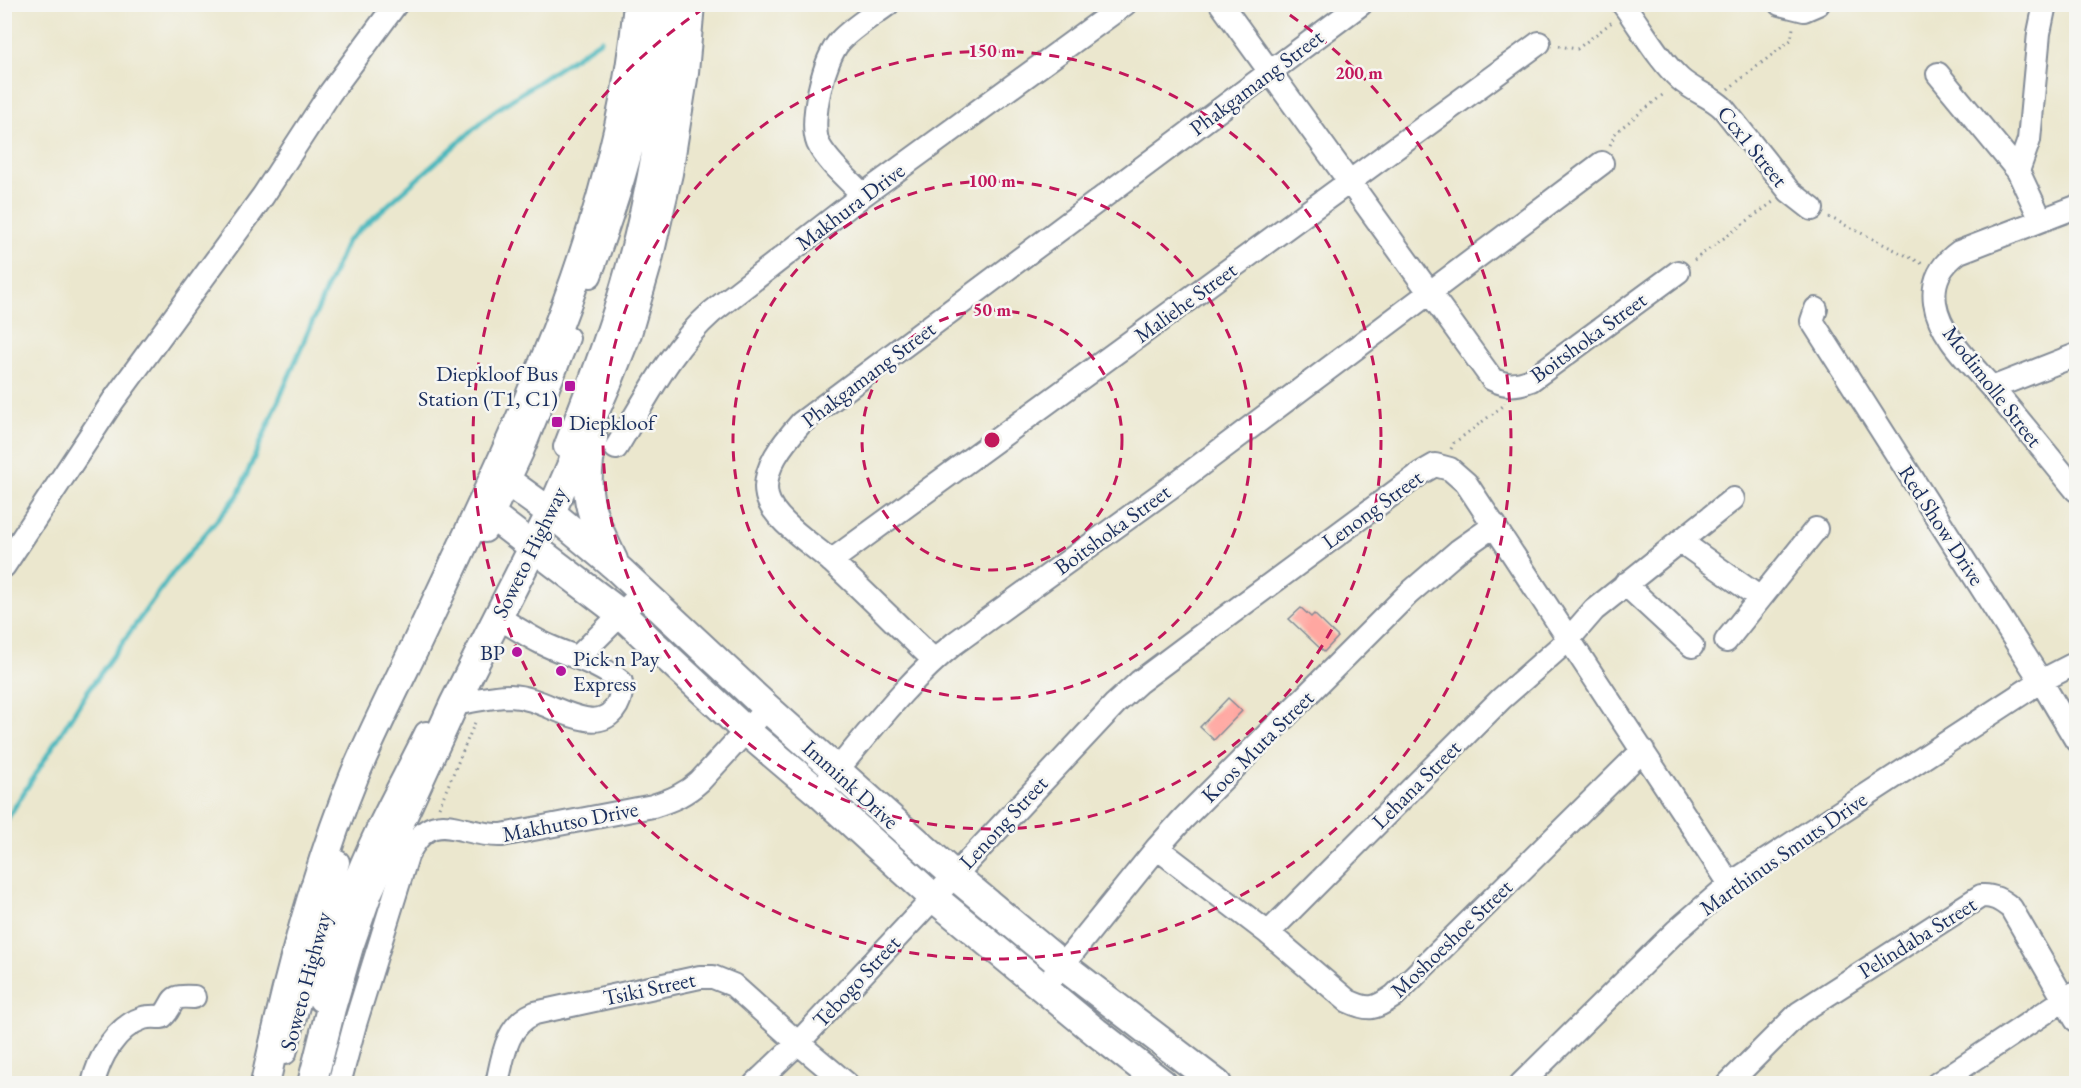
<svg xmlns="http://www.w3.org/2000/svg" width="2081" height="1088" viewBox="0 0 2081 1088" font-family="'EB Garamond',serif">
	<rect width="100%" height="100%" fill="#f6f6f2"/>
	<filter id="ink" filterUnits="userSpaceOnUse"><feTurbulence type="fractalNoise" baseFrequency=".0167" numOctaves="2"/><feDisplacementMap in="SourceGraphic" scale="12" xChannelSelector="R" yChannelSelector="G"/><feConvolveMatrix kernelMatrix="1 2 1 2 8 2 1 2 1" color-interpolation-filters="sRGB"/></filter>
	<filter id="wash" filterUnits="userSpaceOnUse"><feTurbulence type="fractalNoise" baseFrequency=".008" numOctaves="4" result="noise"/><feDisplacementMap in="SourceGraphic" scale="24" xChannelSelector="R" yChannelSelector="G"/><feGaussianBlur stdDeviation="1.35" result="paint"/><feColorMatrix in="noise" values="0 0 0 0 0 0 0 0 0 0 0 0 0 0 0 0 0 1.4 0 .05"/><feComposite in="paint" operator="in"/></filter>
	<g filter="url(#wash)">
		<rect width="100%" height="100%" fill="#ebe7ce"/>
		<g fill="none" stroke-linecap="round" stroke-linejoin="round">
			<path stroke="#47b7bd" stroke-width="5" d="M 4,824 L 87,692 L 174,571 L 238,495 L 347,241 L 493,112 L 601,40"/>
		</g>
		<g id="blocks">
			<path fill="#ffa7a1" d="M 1301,608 L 1311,617 L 1314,614 L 1338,637 L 1324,652 L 1289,619 Z
				M 1228,698 L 1242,711 L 1214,740 L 1200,727 Z"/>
		</g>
	</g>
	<g filter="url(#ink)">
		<use href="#blocks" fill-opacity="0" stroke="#838b96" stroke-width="1.5"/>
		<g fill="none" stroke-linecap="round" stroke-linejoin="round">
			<g stroke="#838b96" stroke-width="26">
				<path id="minor" d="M 1221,4 L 1492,379 C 1506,386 1516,386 1531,380 L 1678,272
					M 1623,4 C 1642,29 1658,59 1680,79 C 1693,91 1711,96 1723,108 L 1789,191 L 1812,209
					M 1780,4 L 1804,10 L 1818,4
					M 1938,74 L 2018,171 L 2041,220
					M 2018,171 L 2029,140 L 2039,33 L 2045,4
					M 863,195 C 850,181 826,161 818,143 C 809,121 824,58 840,41 C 853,27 872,16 888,4
					M 2076,207 L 1959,252 C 1941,265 1932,280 1935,303 C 1940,338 1976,368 1997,394 C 2024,426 2050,458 2076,490
					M 590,276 C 611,220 630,163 642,105 C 649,72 651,38 653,4
					M 1816,309 L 1812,321 L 2041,681 L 2076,740
					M 1992,388 L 2076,355
					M 565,447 C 586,393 607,339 623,283 C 650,192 663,99 674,4
					M 616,448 C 645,401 670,349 712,312 L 863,195 L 1125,4
					M 485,531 L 522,452 L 568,338
					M 1680,541 L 1760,598
					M 831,561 L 1539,43
					M 4,566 L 113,401 L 263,196 L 330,93 L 396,4
					M 1625,584 L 1692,646
					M 1726,641 L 1816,529
					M 578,657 L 632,603
					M 934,660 C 899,627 866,593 831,561 C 813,545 772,519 767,496 C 761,469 784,442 801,423 L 1361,4
					M 454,704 C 472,701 492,696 510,696 C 538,697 560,715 586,719 C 611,724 623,703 621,682 C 598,662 568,656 542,643 C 526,635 512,625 497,617
					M 827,782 C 868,734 906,682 955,643 L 1175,484 L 1602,163
					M 1157,848 L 1268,933 L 1348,1001 C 1369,1011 1375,1009 1394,996 L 1643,750
					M 1268,933 L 1501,699 L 1568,640 L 1594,610 L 1733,499
					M 1043,989 L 1157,848 L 1183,819 L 1407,595 L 1458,551 L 1495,525
					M 320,1000 C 329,962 339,924 352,888 C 372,835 401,784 426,733
					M 285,1053 L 338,862
					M 93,1084 C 99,1057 116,1027 143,1018 C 149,1016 157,1017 162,1017 C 178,1002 165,995 194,997
					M 339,1084 L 355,1024 L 407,856 C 433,803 459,837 502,835 L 653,806 C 672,800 686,794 700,781 L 767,708
					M 497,1084 C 503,1056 506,1025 535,1013 L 700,977 L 713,977 L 733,985 L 798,1043 L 847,1084
					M 755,1084 L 798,1043 L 1115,704 L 1139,682 L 1211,628 L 1421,473 L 1435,465 L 1450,469 L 1466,483 L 1730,884
					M 1521,1084 L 1676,931 L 1730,884 L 2041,681 L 2076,663
					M 1728,1084 L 1799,1013 L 1981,896 C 1993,895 2001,900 2011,908 L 2076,1020
					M 1937,1084 L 2076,992"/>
			</g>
			<g stroke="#838b96" stroke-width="32">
				<path id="major" d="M 593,438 C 581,493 589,511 613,560
					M 496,473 L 550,512 L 616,567 L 767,708 L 954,875 L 1062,965 L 1217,1084
					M 481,507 L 621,614 L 746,731 L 818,792 L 934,898 L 1096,1032 L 1163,1084
					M 265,1084 C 287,981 315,871 355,774 C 373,732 394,690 414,649 C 510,444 618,233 638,4
					M 312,1084 L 331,1008 L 349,946 L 368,892 L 454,704 L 552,510 L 608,381 L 627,333 L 647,264 L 668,173 L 684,72 L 690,4"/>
			</g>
			<path stroke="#838b96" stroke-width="3" stroke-dasharray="1.5 4.5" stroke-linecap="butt" d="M 1559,46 L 1577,49 L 1612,22
				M 1728,89 L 1791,40 L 1793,28
				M 1610,145 L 1616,132 L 1665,93
				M 1829,217 L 1923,264
				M 1694,260 L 1773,202
				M 1451,449 L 1454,443 L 1503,406 L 1504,402
				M 439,807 L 476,720"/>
			<use href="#minor" stroke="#fff" stroke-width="22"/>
			<use href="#major" stroke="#fff" stroke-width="28"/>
		</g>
	</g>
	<g fill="none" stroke="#c2185b" stroke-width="3" stroke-dasharray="10 8">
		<circle cx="992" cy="440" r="130"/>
		<circle cx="992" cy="440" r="259"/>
		<circle cx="992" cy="440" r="389"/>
		<path d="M1275 5A519 519 0 1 1 709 5"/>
	</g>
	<g fill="#b5179e" stroke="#f6f6f2" stroke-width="2">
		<rect x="564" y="380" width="12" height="12" rx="3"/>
		<rect x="551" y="416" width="12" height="12" rx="3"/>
		<circle cx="517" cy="652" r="6"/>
		<circle cx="561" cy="671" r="6"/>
	</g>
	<g text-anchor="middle" stroke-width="5" stroke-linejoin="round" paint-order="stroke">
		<g font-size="22" fill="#1b2f5e" stroke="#f6f6f2">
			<text transform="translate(1256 82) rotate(-37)" y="8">Phakgamang Street</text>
			<text transform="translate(1753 146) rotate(51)" y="8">Ccx1 Street</text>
			<text transform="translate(850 206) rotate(-37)" y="8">Makhura Drive</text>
			<text transform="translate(1185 302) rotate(-36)" y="8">Maliehe Street</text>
			<text transform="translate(1588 337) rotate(-36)" y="8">Boitshoka Street</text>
			<text transform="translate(868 374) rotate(-37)" y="8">Phakgamang Street</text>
			<text transform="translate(1993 386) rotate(52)" y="8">Modimolle Street</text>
			<text transform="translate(1372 509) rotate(-36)" y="8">Lenong Street</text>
			<text transform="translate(1942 525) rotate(57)" y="8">Red Show Drive</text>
			<text transform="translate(1112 529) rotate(-36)" y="8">Boitshoka Street</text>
			<text transform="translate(529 552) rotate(-64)" y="8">Soweto Highway</text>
			<text transform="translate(1257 746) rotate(-45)" y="8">Koos Muta Street</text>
			<text transform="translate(851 784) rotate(42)" y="8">Immink Drive</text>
			<text transform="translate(1416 784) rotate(-45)" y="8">Lehana Street</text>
			<text transform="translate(570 821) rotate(-11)" y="8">Makhutso Drive</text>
			<text transform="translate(1003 822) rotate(-47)" y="8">Lenong Street</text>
			<text transform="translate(1783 853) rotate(-35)" y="8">Marthinus Smuts Drive</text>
			<text transform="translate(1917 937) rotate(-32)" y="8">Pelindaba Street</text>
			<text transform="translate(1451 938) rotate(-44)" y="8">Moshoeshoe Street</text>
			<text transform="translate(305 981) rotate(-75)" y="8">Soweto Highway</text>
			<text transform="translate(856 981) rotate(-47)" y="8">Tebogo Street</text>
			<text transform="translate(649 988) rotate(-12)" y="8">Tsiki Street</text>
		</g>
		<g font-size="22" fill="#1b2f5e" stroke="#f6f6f2" text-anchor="end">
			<text x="558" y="381">Diepkloof Bus<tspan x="558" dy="25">Station (T1, C1)</tspan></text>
			<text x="569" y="430" text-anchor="start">Diepkloof</text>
			<text x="505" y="660">BP</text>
			<text x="573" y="666" text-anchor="start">Pick n Pay<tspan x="573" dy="25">Express</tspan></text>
		</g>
	</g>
	<circle cx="992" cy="440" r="9" fill="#c2185b" stroke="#f6f6f2" stroke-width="3"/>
	<g font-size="18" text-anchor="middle" font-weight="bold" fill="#c2185b" stroke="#f6f6f2" stroke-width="5" stroke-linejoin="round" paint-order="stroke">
		<text x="992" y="57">150 m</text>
		<text x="1359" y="79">200 m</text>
		<text x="992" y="187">100 m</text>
		<text x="992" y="316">50 m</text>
	</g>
	<rect width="2081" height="1088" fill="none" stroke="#f6f6f2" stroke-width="24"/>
</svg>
